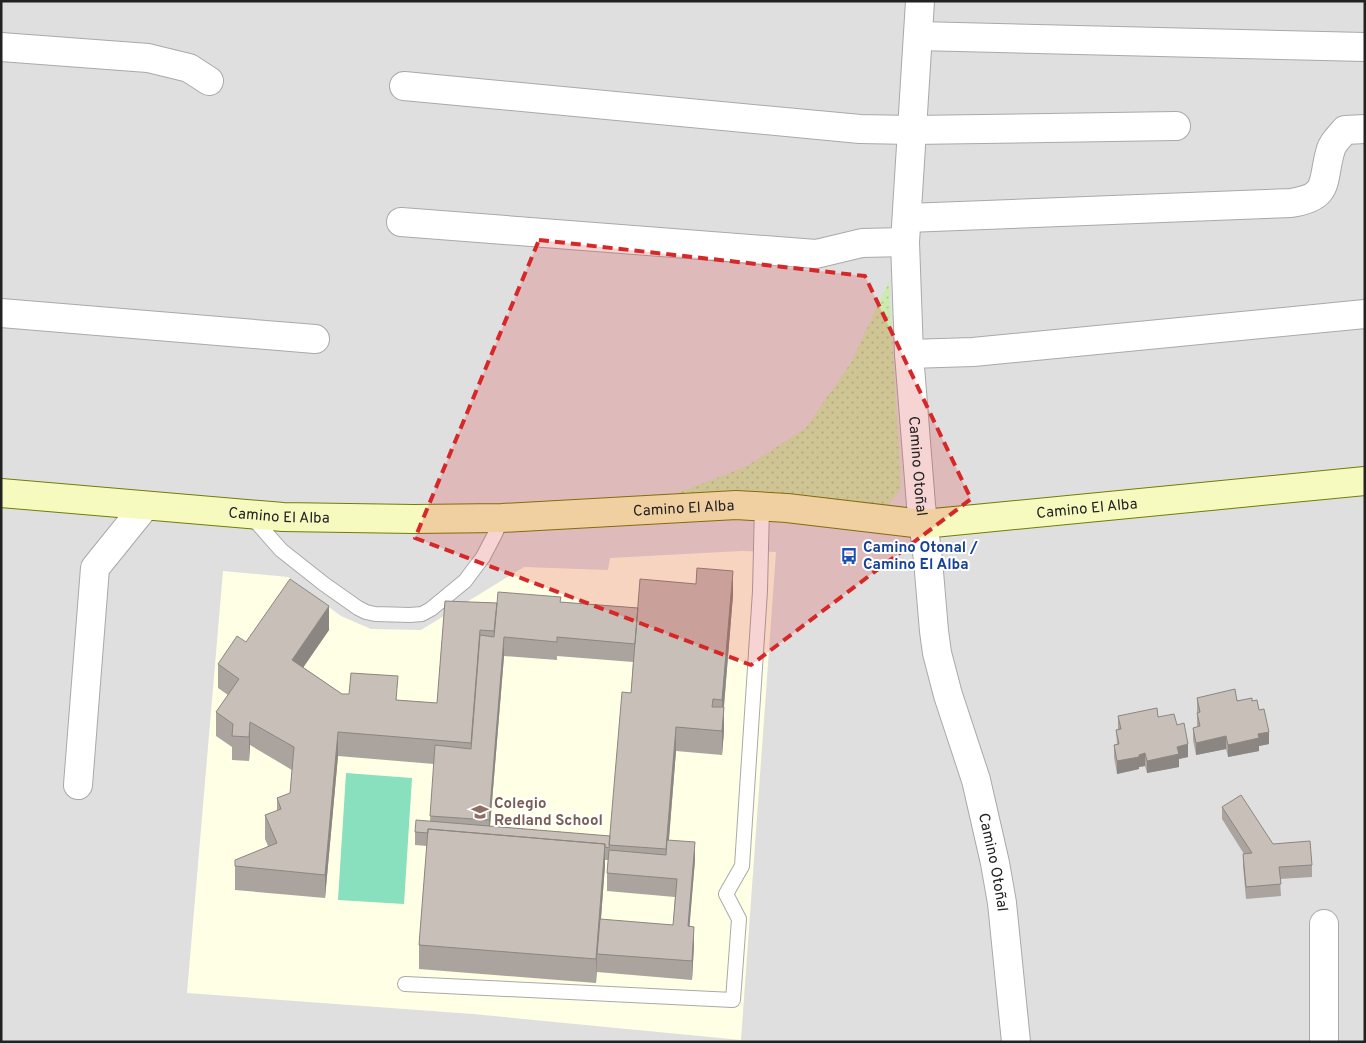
<svg xmlns="http://www.w3.org/2000/svg" width="1366" height="1043" viewBox="0 0 1366 1043" font-family="Overpass,sans-serif">
	<defs>
		<pattern id="grass-dots" width="8" height="8" patternUnits="userSpaceOnUse" patternTransform="scale(1.25)"><rect width="8" height="8" fill="#cdebb0"/><path d="M2 2h.1M6 6h.1" fill="none" stroke="#b0c997" stroke-width="1.8" stroke-linecap="round"/></pattern>
	</defs>
	<rect width="100%" height="100%" fill="#f2efe9"/>
	<path fill="#e0dfdf" d="M 1,1 L 1365,1 L 1365,1042 L 1,1042 Z"/>
	<path fill="#ffffe5" d="M 741,551 L 776,552 L 741,1040 L 473,1014 L 187,993 L 223,571 L 288,577 L 341,616 L 371,629 L 421,630 L 524,567 L 608,570 L 610,558 Z"/>
	<path fill="url(#grass-dots)" d="M 889,281 L 901,488 L 887,507 L 649,504 L 745,467 L 805,429 L 852,361 Z"/>
	<path fill="#88e0be" d="M 346,773 L 412,778 L 404,904 L 338,900 Z"/>
	<g fill="none" stroke-linecap="round" stroke-linejoin="round">
		<g stroke="#a9a9a9" stroke-width="16">
			<path id="service" d="M 251,516 L 281,550 L 324,584 L 358,608 L 366,612 L 375,614 L 410,615 L 422,614 L 431,609 L 465,581 L 483,557 L 495,534 L 502,518
				M 405,984 L 733,1000 L 739,919 L 726,894 L 742,866 L 760,591 L 762,506"/>
		</g>
		<g stroke="#a9a9a9" stroke-width="30">
			<g id="minor">
				<path id="s1" d="M 920,1 L 905,242 L 909,354 L 921,505 L 928,560 L 934,631 L 937,653 L 948,695 L 976,780 L 995,863 L 1002,903 L 1016,1042"/>
				<path d="M 918,36 L 1365,47"/>
				<path d="M 1,47 L 148,58 L 189,68 L 209,81"/>
				<path d="M 404,86 L 860,129 L 912,130 L 1176,126"/>
				<path d="M 907,218 L 1291,203 C 1332,197 1321,180 1331,149 C 1333,142 1341,135 1345,130 L 1365,129"/>
				<path d="M 401,222 L 816,254 L 862,243 L 905,242"/>
				<path d="M 1,313 L 315,339"/>
				<path d="M 909,354 L 973,352 L 1365,314"/>
				<path d="M 78,785 L 95,568 L 145,506"/>
				<path d="M 1324,924 L 1324,1042"/>
			</g>
		</g>
		<g stroke="#707d05" stroke-width="30">
			<g id="secondary">
				<path id="s2" d="M 1,493 L 283,517 L 414,519 L 502,518 L 736,505 L 787,508 L 923,524 L 1365,481"/>
			</g>
		</g>
		<use href="#service" stroke="#fff" stroke-width="14"/>
		<use href="#minor" stroke="#fff" stroke-width="28"/>
		<use href="#secondary" stroke="#f7fabf" stroke-width="28"/>
	</g>
	<path fill="#aba49e" fill-rule="evenodd" d="M 733,595 L 724,707 L 724,731 L 722,755 L 676,751 L 669,840 L 695,860 L 689,927 L 694,945 L 692,980 L 597,972 L 597,971 L 596,983 L 419,969 L 419,945 L 427,846 L 415,845 L 415,832 L 430,821 L 434,764 L 338,756 L 325,898 L 235,890 L 235,866 L 268,846 L 265,839 L 265,815 L 277,811 L 277,798 L 290,793 L 292,770 L 250,745 L 249,761 L 232,760 L 232,747 L 216,736 L 216,712 L 228,695 L 218,688 L 218,664 L 246,642 L 329,630 L 303,667 L 342,694 L 398,700 L 437,703 L 445,601 L 497,603 L 561,602 L 638,608 ZM 504,656 L 557,660 L 557,656 L 633,662 L 631,693 L 610,836 L 490,826 ZM 605,860 L 608,860 L 607,873 L 607,891 L 675,897 L 673,925 L 601,920 Z
		M 1197,698 L 1252,701 L 1259,710 L 1269,744 L 1259,746 L 1259,751 L 1228,757 L 1226,749 L 1196,755 L 1193,740 L 1193,728 L 1197,727 Z
		M 1118,716 L 1158,717 L 1177,725 L 1188,757 L 1179,759 L 1179,767 L 1147,773 L 1145,766 L 1139,767 L 1139,769 L 1117,774 L 1114,757 L 1114,745 L 1117,744 L 1116,730 L 1118,729 Z
		M 1222,807 L 1273,844 L 1312,865 L 1312,877 L 1280,879 L 1281,896 L 1246,899 L 1243,866 L 1243,854 L 1244,854 L 1222,819 Z"/>
	<path fill="#8b8681" d="M 733,571 L 733,595 L 723,716 L 724,707 L 724,731 L 722,755 L 722,700 Z
		M 329,606 L 329,630 L 292,684 L 292,660 Z
		M 504,637 L 504,656 L 489,838 L 489,820 Z
		M 250,722 L 250,745 L 249,761 L 249,737 Z
		M 676,727 L 676,751 L 666,873 L 666,849 Z
		M 338,732 L 338,756 L 325,898 L 325,875 Z
		M 1269,732 L 1269,744 L 1259,746 L 1259,751 L 1228,757 L 1228,745 L 1258,734 Z
		M 1226,736 L 1226,749 L 1196,755 L 1196,743 Z
		M 1188,744 L 1188,757 L 1179,759 L 1179,767 L 1147,773 L 1147,761 L 1177,747 Z
		M 1145,753 L 1145,766 L 1139,767 L 1139,769 L 1117,774 L 1117,761 Z
		M 695,842 L 695,860 L 688,945 L 688,926 Z
		M 605,844 L 605,867 L 598,954 L 597,954 L 596,983 L 596,959 Z
		M 694,927 L 694,945 L 692,980 L 692,961 Z"/>
	<path fill="#c7bfb8" stroke="#8b8681" d="M 697,568 L 733,571 L 722,700 L 713,699 L 712,707 L 724,707 L 722,731 L 676,727 L 666,849 L 609,845 L 622,692 L 631,693 L 640,579 L 696,584 Z
		M 290,579 L 329,606 L 292,660 L 342,694 L 349,694 L 351,673 L 398,676 L 396,700 L 437,703 L 445,601 L 497,603 L 494,631 L 480,630 L 471,743 L 338,732 L 325,875 L 235,866 L 235,860 L 277,843 L 265,815 L 281,809 L 277,798 L 290,793 L 294,747 L 250,722 L 249,737 L 232,736 L 233,724 L 216,712 L 239,679 L 218,664 L 237,636 L 246,642 Z
		M 498,592 L 561,597 L 560,602 L 638,608 L 635,644 L 557,637 L 557,642 L 504,637 L 489,820 L 430,816 L 435,745 L 471,749 L 480,635 L 494,637 Z
		M 1235,689 L 1237,701 L 1252,698 L 1252,701 L 1257,700 L 1259,710 L 1264,709 L 1269,732 L 1258,734 L 1259,738 L 1228,745 L 1226,736 L 1196,743 L 1193,728 L 1200,726 L 1197,713 L 1200,712 L 1197,698 Z
		M 1157,708 L 1158,717 L 1174,714 L 1177,725 L 1184,723 L 1188,744 L 1177,747 L 1179,754 L 1147,761 L 1145,753 L 1139,755 L 1139,757 L 1117,761 L 1114,745 L 1119,744 L 1116,730 L 1121,729 L 1118,716 Z
		M 1241,795 L 1273,844 L 1310,841 L 1312,865 L 1279,867 L 1281,884 L 1246,887 L 1243,854 L 1252,853 L 1222,807 Z
		M 416,820 L 610,836 L 609,848 L 605,847 L 605,844 L 428,829 L 428,833 L 415,832 Z
		M 428,829 L 605,844 L 596,959 L 419,945 Z
		M 667,840 L 695,842 L 688,926 L 694,927 L 692,961 L 597,954 L 600,919 L 673,925 L 677,879 L 607,873 L 609,850 L 666,855 Z"/>
	<path fill="#d62828" fill-opacity="0.2" stroke="#d62828" stroke-width="4" stroke-dasharray="10 6" stroke-linejoin="round" d="M 539,240 L 865,276 L 971,499 L 751,665 L 415,538 Z"/>
	<defs>
		<g id="bus-bare" transform="scale(1.35)"><path d="M-5-6H5V4H4V6H2V4H-2V6H-4V4H-5ZM-3.5-4V0h7V-4ZM-3.5 1.2v1.5H-2V1.2ZM2 1.2v1.5H3.5V1.2Z" fill="#1a4fb4" stroke="#fff" stroke-width="2.5" paint-order="stroke"/></g>
		<g id="school-bare" transform="scale(1.35)"><path d="M0-5L7-2L0 1L-7-2ZM-4 1L0 2.5L4 1V4Q0 6-4 4Z" fill="#8d6e63" stroke="#fff" stroke-width="2.5" paint-order="stroke"/></g>
	</defs>
	<g fill-rule="evenodd">
		<use href="#bus-bare" x="849" y="556"/>
		<use href="#school-bare" x="480" y="812"/>
	</g>
	<g text-anchor="middle" stroke-width="4" stroke-linejoin="round" paint-order="stroke">
		<g font-size="15" fill="#222" stroke="#fff">
			<text dy="5" stroke="none"><textPath href="#s1" startOffset="466">Camino Otoñal</textPath></text>
			<text dy="5" stroke="none"><textPath href="#s2" startOffset="684">Camino El Alba</textPath></text>
			<text dy="5" stroke="none"><textPath href="#s2" startOffset="1089">Camino El Alba</textPath></text>
			<text dy="5" stroke="none"><textPath href="#s2" startOffset="279">Camino El Alba</textPath></text>
			<text dy="5" stroke="none"><textPath href="#s1" startOffset="871">Camino Otoñal</textPath></text>
		</g>
		<g font-size="15" font-weight="bold" fill="#164399" stroke="#fff" text-anchor="start">
			<text x="863" y="552">Camino Otonal /<tspan x="863" dy="17">Camino El Alba</tspan></text>
		</g>
		<g font-size="15" font-weight="bold" fill="#785e54" stroke="#fff" text-anchor="start">
			<text x="494" y="808">Colegio<tspan x="494" dy="17">Redland School</tspan></text>
		</g>
	</g>
	<rect width="1366" height="1043" fill="none" stroke="#222222" stroke-width="5"/>
</svg>
